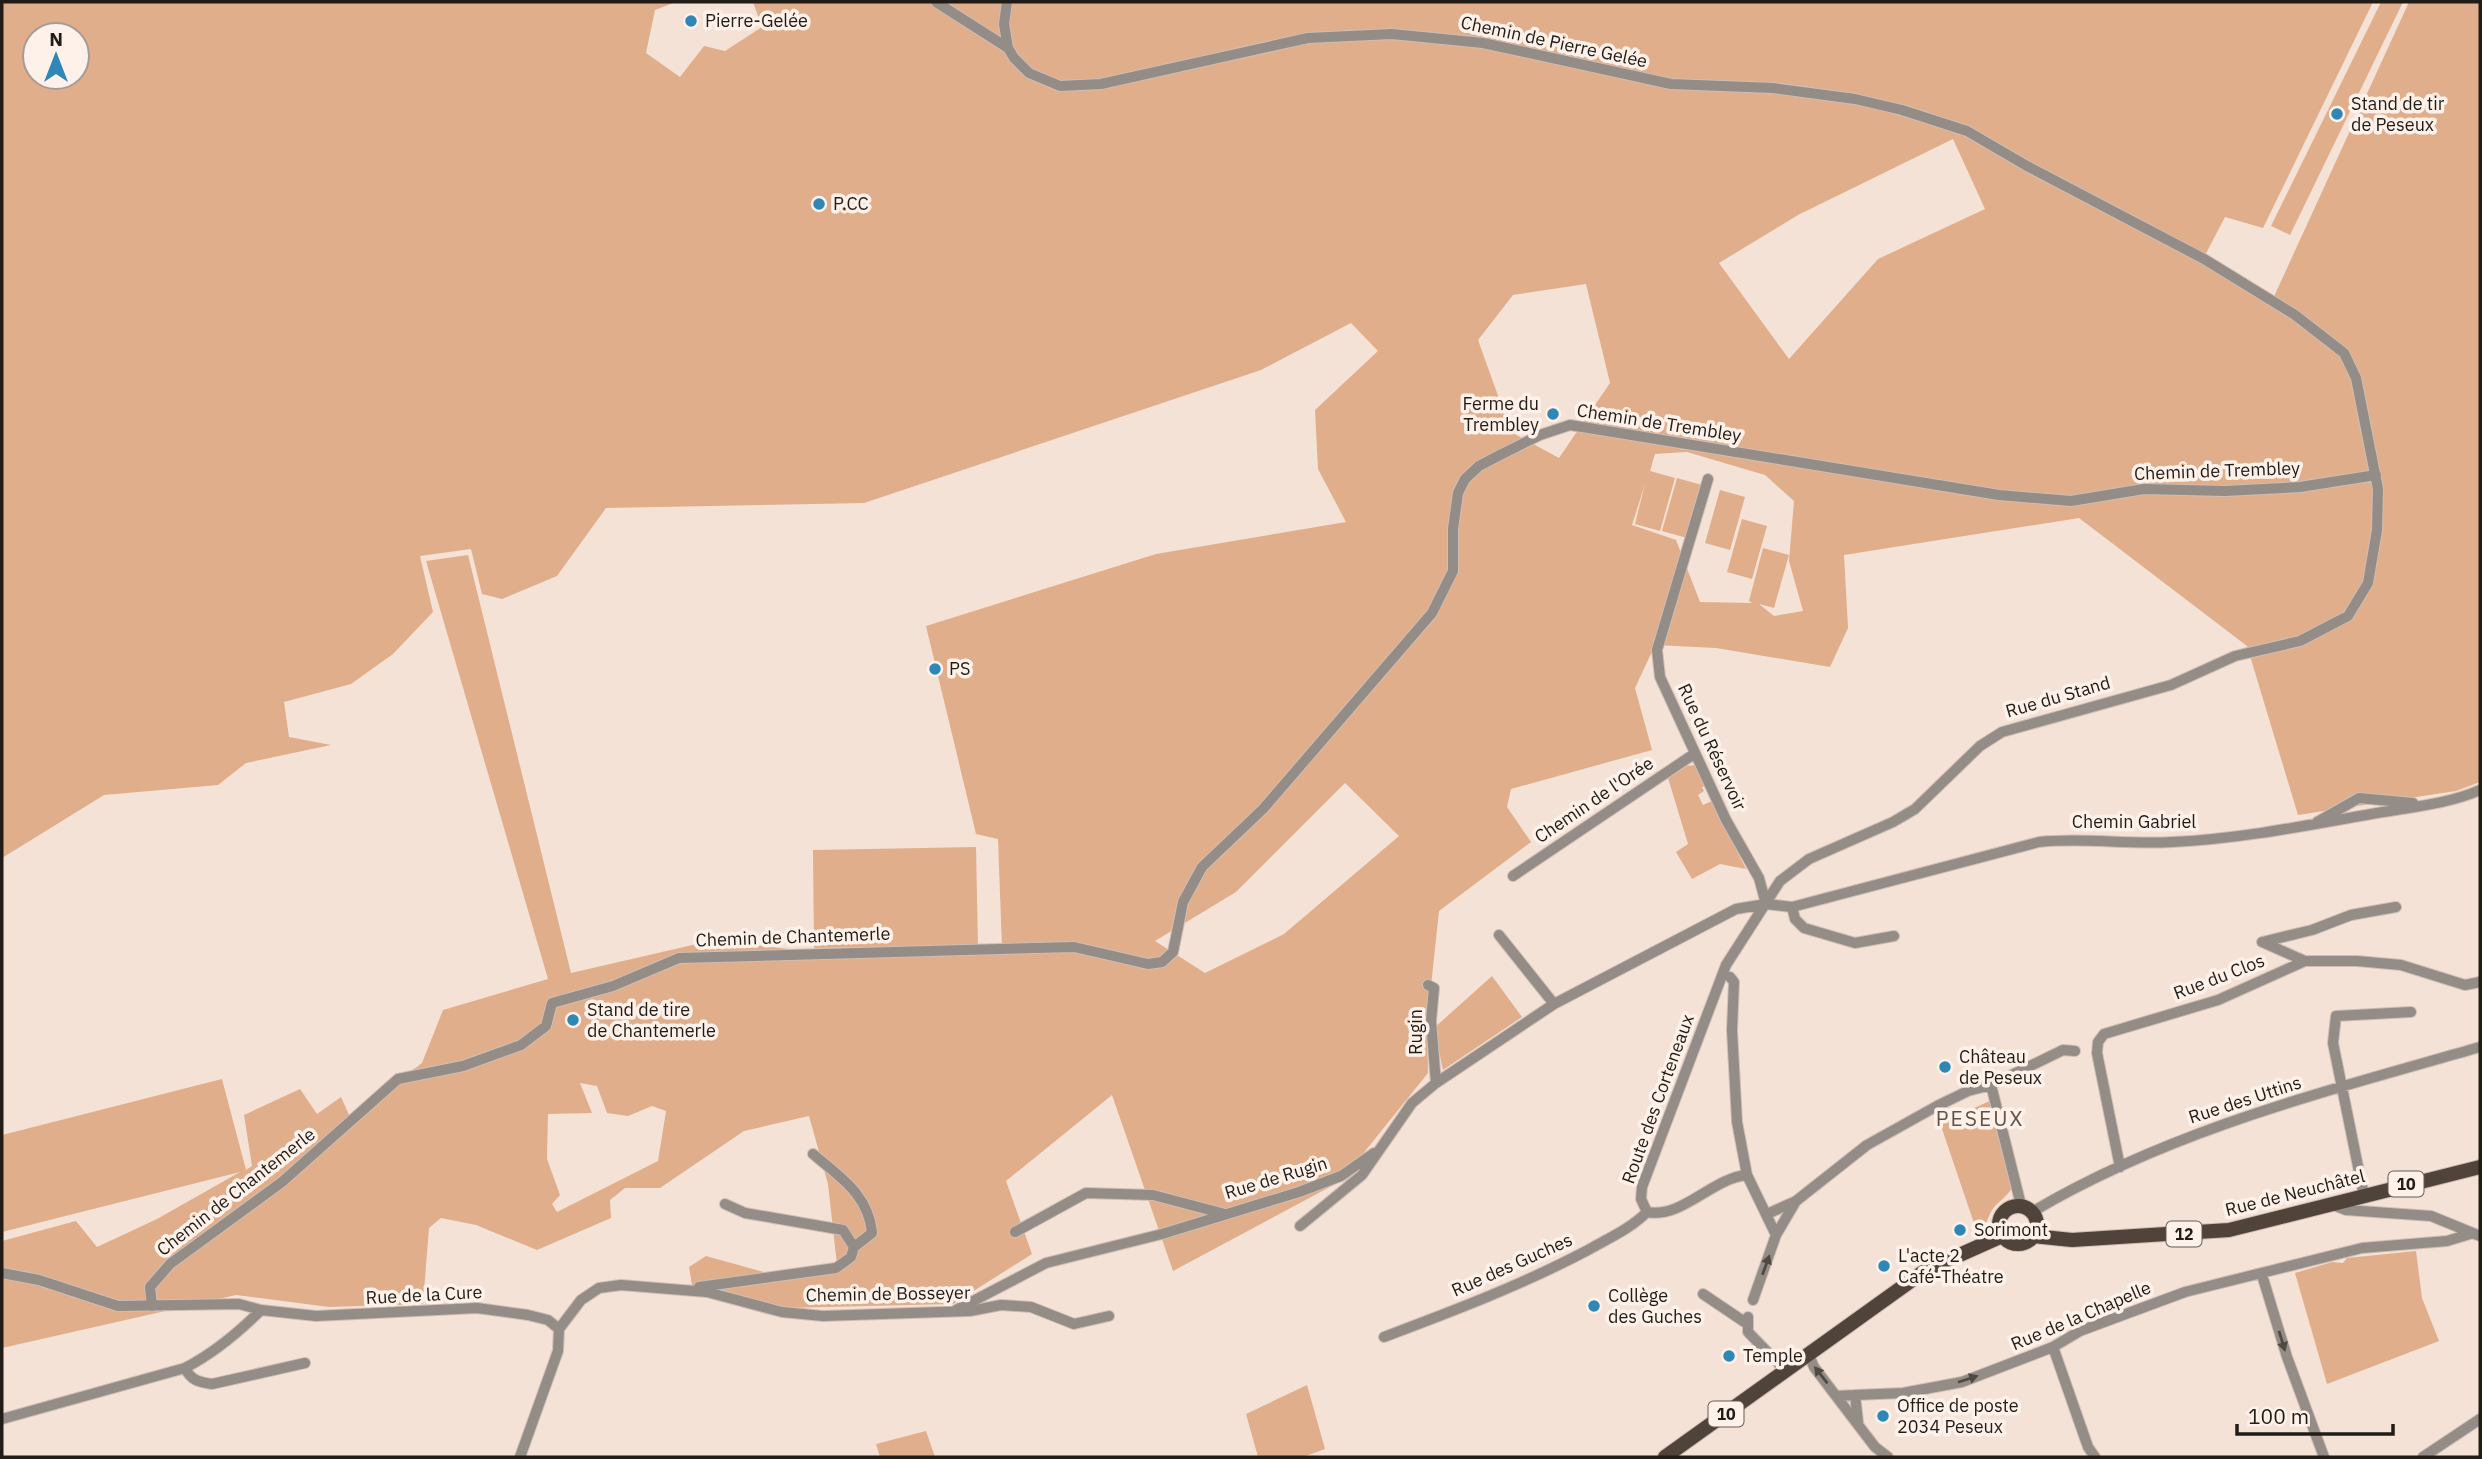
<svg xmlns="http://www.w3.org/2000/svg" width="2482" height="1459" viewBox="0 0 2482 1459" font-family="'IBM Plex Sans',sans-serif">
	<rect width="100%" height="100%" fill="#f5e2d6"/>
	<path fill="#e0ae8b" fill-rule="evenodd" d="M 2,2 L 676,2 L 655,10 L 646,53 L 680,77 L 704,46 L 725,51 L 762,27 L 753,2 L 2373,2 L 2263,228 L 2225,217 L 2201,263 L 2271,303 L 2409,2 L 2480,2 L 2480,782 L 2456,791 L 2298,815 L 2247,646 L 2079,518 L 1844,555 L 1848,628 L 1830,667 L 1716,648 L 1655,645 L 1635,688 L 1652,750 L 1511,789 L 1507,807 L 1531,842 L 1439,911 L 1427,1024 L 1428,1073 L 1341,1181 L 1173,1271 L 1112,1095 L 1006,1181 L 1032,1254 L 953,1304 L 785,1308 L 692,1285 L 689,1267 L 706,1256 L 778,1276 L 837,1265 L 828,1184 L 809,1116 L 744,1131 L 660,1188 L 625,1188 L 610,1200 L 611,1218 L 537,1250 L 476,1225 L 441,1218 L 429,1228 L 423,1304 L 329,1307 L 236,1295 L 2,1348 L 2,1241 L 76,1221 L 97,1247 L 157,1219 L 240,1172 L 2,1232 L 2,1135 L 222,1079 L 246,1170 L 252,1166 L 244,1115 L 300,1089 L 317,1114 L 341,1097 L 350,1117 L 422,1063 L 443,1010 L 548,979 L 426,561 L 468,555 L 571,973 L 714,940 L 814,952 L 1002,948 L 998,839 L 976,834 L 926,626 L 1156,554 L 1346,522 L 1318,469 L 1315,410 L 1378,351 L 1351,323 L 1261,370 L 864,503 L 606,508 L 557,576 L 502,599 L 482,594 L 471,549 L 420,556 L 433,612 L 393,654 L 351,684 L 284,702 L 289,737 L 331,745 L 246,763 L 218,785 L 104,795 L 2,858 ZM 35,35 L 77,35 L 77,77 L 35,77 ZM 1953,139 L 1985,209 L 1878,259 L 1789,359 L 1719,263 L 1798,215 ZM 1586,284 L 1610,383 L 1559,458 L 1511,432 L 1478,340 L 1513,295 ZM 1687,452 L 1765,475 L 1794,501 L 1789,561 L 1803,611 L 1774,616 L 1759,604 L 1774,608 L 1789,555 L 1763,548 L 1749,601 L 1752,603 L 1700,602 L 1676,540 L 1632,525 L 1645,484 L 1635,524 L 1660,531 L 1675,478 L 1650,471 L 1655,454 ZM 1345,783 L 1399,836 L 1284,934 L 1205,973 L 1155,941 L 1236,892 ZM 580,1083 L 597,1086 L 607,1113 L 628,1116 L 652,1106 L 666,1111 L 658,1161 L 557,1212 L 552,1204 L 560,1195 L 547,1159 L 548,1114 L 592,1113 Z
		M 2381,2 L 2403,2 L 2290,235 L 2271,226 Z
		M 1677,478 L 1702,485 L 1687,538 L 1662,531 Z
		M 1720,490 L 1745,497 L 1730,550 L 1705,543 Z
		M 1742,519 L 1767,526 L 1752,579 L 1727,572 Z
		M 1695,765 L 1705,786 L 1702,787 L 1704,791 L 1698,795 L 1703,805 L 1712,801 L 1746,869 L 1720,864 L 1692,879 L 1676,852 L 1688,844 L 1668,778 L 1687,766 Z
		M 976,847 L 978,946 L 814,948 L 813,850 Z
		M 1492,976 L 1522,1017 L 1443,1070 L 1434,1028 Z
		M 1992,1100 L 2013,1186 C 2009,1194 2003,1198 1995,1206 C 1987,1215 1988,1226 1978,1235 L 1940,1123 Z
		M 2416,1251 L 2422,1298 L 2439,1341 L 2327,1384 L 2295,1273 L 2332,1262 L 2343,1263 L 2347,1258 Z
		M 1307,1385 L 1325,1449 L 1303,1457 L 1258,1457 L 1246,1414 Z
		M 926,1431 L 935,1457 L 880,1457 L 876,1444 Z"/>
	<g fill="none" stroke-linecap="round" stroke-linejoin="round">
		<g stroke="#cfbeb4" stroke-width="12">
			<path id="minor" d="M 936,2 L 1008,48
				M 1007,2 L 1004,24 L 1008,48 L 1014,58 L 1029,73 L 1060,86 L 1101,84 L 1308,38 L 1392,34 L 1483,43 L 1671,84 L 1773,88 L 1855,99 L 1902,110 L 1967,131 L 2027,166 L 2204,259 L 2295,315 L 2344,353 L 2356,378 L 2378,489 L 2377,530 L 2368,583 L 2348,616 L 2300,641 L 2235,656 L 2171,685 L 2002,732 L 1980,746 L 1915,809 L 1893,822 L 1809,859 L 1780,881 L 1726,965 L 1642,1187 L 1641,1199 L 1647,1212
				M 1708,479 L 1657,650 L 1660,677 L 1726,820 L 1759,878 L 1766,904
				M 2317,822 L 2359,798 L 2413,803
				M 1513,876 L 1694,754
				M 1792,907 L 1795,919 L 1804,928 L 1855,943 L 1894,936
				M 1499,935 L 1554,1004
				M 2262,942 L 2312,930 L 2351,915 L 2396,907
				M 2262,942 L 2305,961
				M 1730,977 L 1734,982 L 1732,1030 L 1737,1122 L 1747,1175 L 1776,1235
				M 1428,985 L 1434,988 L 1431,1021 L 1436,1083
				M 1991,1085 L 2021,1205
				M 813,1154 C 840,1177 869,1195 872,1233 L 854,1247
				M 2120,1167 L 2097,1053 L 2098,1042 L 2104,1034 L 2218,1000 L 2305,961 L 2357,961 L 2401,965 L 2465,985 L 2480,982
				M 2364,1196 L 2333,1043 L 2336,1016 L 2411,1012
				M 2333,1205 L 2346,1210 L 2431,1216 L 2480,1236
				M 1647,1212 C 1682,1219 1712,1178 1747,1175
				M 2032,1212 C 2170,1130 2327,1091 2480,1047
				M 1767,1214 L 1796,1201 L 1867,1145 L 1937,1106 L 1968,1091 L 1991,1085 L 2063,1050 L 2075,1051
				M 1300,1226 L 1362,1175 L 1412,1103 L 1436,1083 L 1554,1004 L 1736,909 L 1766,904 L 1792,907 L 2039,842 C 2083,837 2127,845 2172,842 C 2240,839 2309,825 2377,813 C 2411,807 2448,804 2480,790
				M 1015,1232 L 1086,1193 L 1153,1195 L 1225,1214
				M 2,1273 L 39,1280 L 118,1306 L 239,1304 L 261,1310 L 316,1316 L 477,1308 L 528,1315 L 548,1320 L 559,1329
				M 2262,1275 L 2287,1357 L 2324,1457
				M 699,1287 L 836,1268 L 851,1257 L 854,1247 L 843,1230 L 745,1213 L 725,1204
				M 1703,1294 L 1746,1323
				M 1753,1300 L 1776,1235 L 1796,1201
				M 152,1306 L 150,1287 L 170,1264 L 282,1182 L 398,1079 L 463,1066 L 521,1045 L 546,1026 L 552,1003 L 613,986 L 679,958 L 1074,947 L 1148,964 L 1162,962 L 1173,952 L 1183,902 L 1202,867 L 1263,809 L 1432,613 L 1453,571 L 1453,529 L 1458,493 L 1465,479 L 1479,466 L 1500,455 L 1540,435 L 1570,425 L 1999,495 L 2071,501 L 2144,489 L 2225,491 L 2300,487 L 2376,475
				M 956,1310 L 1046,1263 L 1162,1234 L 1299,1192 L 1341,1176 L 1374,1153
				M 1748,1317 L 1748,1332 L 1785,1370
				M 559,1329 L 581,1300 L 599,1288 L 621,1285 L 707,1292 L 782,1312 L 823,1316 L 970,1311 L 1001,1305 L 1031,1307 L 1074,1324 L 1109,1316
				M 1384,1337 C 1453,1311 1522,1285 1588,1250 C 1609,1238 1630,1229 1647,1212
				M 2053,1347 L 2088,1447 L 2095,1457
				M 1808,1353 L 1814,1367 L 1836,1396
				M 185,1368 C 191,1380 198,1382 212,1384 L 305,1363
				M 1855,1395 L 1836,1396 L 1875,1447 L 1888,1457
				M 2,1419 L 185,1368 C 214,1353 238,1333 261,1310
				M 1858,1422 L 1855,1395 L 1903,1393 L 1962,1382 L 2053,1347 L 2080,1331 L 2185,1292 L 2362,1248 L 2447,1241 L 2470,1234
				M 520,1457 L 558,1351 L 559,1329
				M 2423,1457 L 2480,1419"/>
		</g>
		<g stroke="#cfbeb4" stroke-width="16">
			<path id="major" d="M1999 1225a19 19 0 1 1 38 0a19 19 0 1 1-38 0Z
				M 2033,1236 L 2072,1240 L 2229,1230 L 2480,1167
				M 1665,1457 L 1926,1270 L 2002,1236"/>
		</g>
		<use href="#minor" stroke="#938c87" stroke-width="10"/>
		<use href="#major" stroke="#50433a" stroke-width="14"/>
	</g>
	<defs><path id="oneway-solid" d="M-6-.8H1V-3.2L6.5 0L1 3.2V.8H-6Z" transform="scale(1.75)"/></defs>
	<g fill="#4f4944">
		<use href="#oneway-solid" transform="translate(1766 1265) rotate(-70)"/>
		<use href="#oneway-solid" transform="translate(2282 1341) rotate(73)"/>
		<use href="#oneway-solid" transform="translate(1821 1375) rotate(-128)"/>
		<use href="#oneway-solid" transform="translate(1968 1379) rotate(-18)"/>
	</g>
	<g fill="#2f87b6" stroke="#fdf1ea" stroke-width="2.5">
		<circle cx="691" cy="21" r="7"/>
		<circle cx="2337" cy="114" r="7"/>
		<circle cx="819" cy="204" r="7"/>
		<circle cx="1553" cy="414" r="7"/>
		<circle cx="935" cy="669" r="7"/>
		<circle cx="573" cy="1020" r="7"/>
		<circle cx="1945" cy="1067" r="7"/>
		<circle cx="1960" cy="1230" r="7"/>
		<circle cx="1884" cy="1266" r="7"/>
		<circle cx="1594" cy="1306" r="7"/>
		<circle cx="1729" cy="1356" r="7"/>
		<circle cx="1883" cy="1416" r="7"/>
	</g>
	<g text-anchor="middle" stroke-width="7" stroke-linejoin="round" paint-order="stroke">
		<g fill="#fdf1ea" stroke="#645c56" stroke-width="2">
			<rect x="2388.5" y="1171.5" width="35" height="25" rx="5"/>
			<rect x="2166.5" y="1221.5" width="35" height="25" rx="5"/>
			<rect x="1708.5" y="1401.5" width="35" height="25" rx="5"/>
		</g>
		<g font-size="16" font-weight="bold" fill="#221c17">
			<text x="2406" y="1190">10</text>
			<text x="2184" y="1240">12</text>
			<text x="1726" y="1420">10</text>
		</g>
		<g font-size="18" fill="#221c17" stroke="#fdf1ea" text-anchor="start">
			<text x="705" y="27">Pierre-Gelée</text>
			<text x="2351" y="110">Stand de tir<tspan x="2351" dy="21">de Peseux</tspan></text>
			<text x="833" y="210">P.CC</text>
			<text x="1539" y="410" text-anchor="end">Ferme du<tspan x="1539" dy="21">Trembley</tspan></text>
			<text x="949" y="675">PS</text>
			<text x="587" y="1016">Stand de tire<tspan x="587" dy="21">de Chantemerle</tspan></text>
			<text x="1959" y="1063">Château<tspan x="1959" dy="21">de Peseux</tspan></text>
			<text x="1974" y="1236">Sorimont</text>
			<text x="1898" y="1262">L'acte 2<tspan x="1898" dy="21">Café-Théatre</tspan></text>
			<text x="1608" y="1302">Collège<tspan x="1608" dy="21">des Guches</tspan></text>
			<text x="1743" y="1362">Temple</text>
			<text x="1897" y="1412">Office de poste<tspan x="1897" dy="21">2034 Peseux</tspan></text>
		</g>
		<g font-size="18" fill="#221c17" stroke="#fdf1ea">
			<text transform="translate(1554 42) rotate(12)" y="6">Chemin de Pierre Gelée</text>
			<text transform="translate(1659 423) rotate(9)" y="6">Chemin de Trembley</text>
			<text transform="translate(2217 471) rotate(-2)" y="6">Chemin de Trembley</text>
			<text transform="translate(2058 697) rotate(-16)" y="6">Rue du Stand</text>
			<text transform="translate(1712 747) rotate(65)" y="6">Rue du Réservoir</text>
			<text transform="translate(1594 800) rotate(-34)" y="6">Chemin de l'Orée</text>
			<text x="2134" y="828">Chemin Gabriel</text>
			<text transform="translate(793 937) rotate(-2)" y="6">Chemin de Chantemerle</text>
			<text transform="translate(2219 977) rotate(-21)" y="6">Rue du Clos</text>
			<text transform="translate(1416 1032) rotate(-90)" y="6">Rugin</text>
			<text transform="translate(1658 1099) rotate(-70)" y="6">Route des Corteneaux</text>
			<text transform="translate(2245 1100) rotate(-18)" y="6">Rue des Uttins</text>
			<text transform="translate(1276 1178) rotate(-17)" y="6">Rue de Rugin</text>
			<text transform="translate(236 1192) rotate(-38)" y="6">Chemin de Chantemerle</text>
			<text transform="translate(2295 1193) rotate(-14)" y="6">Rue de Neuchâtel</text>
			<text transform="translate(1512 1265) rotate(-24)" y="6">Rue des Guches</text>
			<text transform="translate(888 1294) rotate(-1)" y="6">Chemin de Bosseyer</text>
			<text transform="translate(424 1295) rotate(-3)" y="6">Rue de la Cure</text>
			<text transform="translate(2081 1316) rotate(-23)" y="6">Rue de la Chapelle</text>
		</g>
		<g font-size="21" letter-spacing="2" fill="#625248" stroke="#fdf1ea">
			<text x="1980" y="1126">PESEUX</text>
		</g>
	</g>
	<rect width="2482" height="1459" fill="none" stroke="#221c17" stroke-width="7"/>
	<g transform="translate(56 56)"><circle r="33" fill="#fdf1ea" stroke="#a59c96" stroke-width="2"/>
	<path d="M0-5L12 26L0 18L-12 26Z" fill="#2f87b6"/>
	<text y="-10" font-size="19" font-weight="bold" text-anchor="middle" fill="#221c17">N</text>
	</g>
	<path d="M2237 1424v10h156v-10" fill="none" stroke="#221c17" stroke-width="3.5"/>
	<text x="2248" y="1424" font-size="21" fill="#221c17" stroke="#fdf1ea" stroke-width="5" paint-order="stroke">100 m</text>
</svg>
